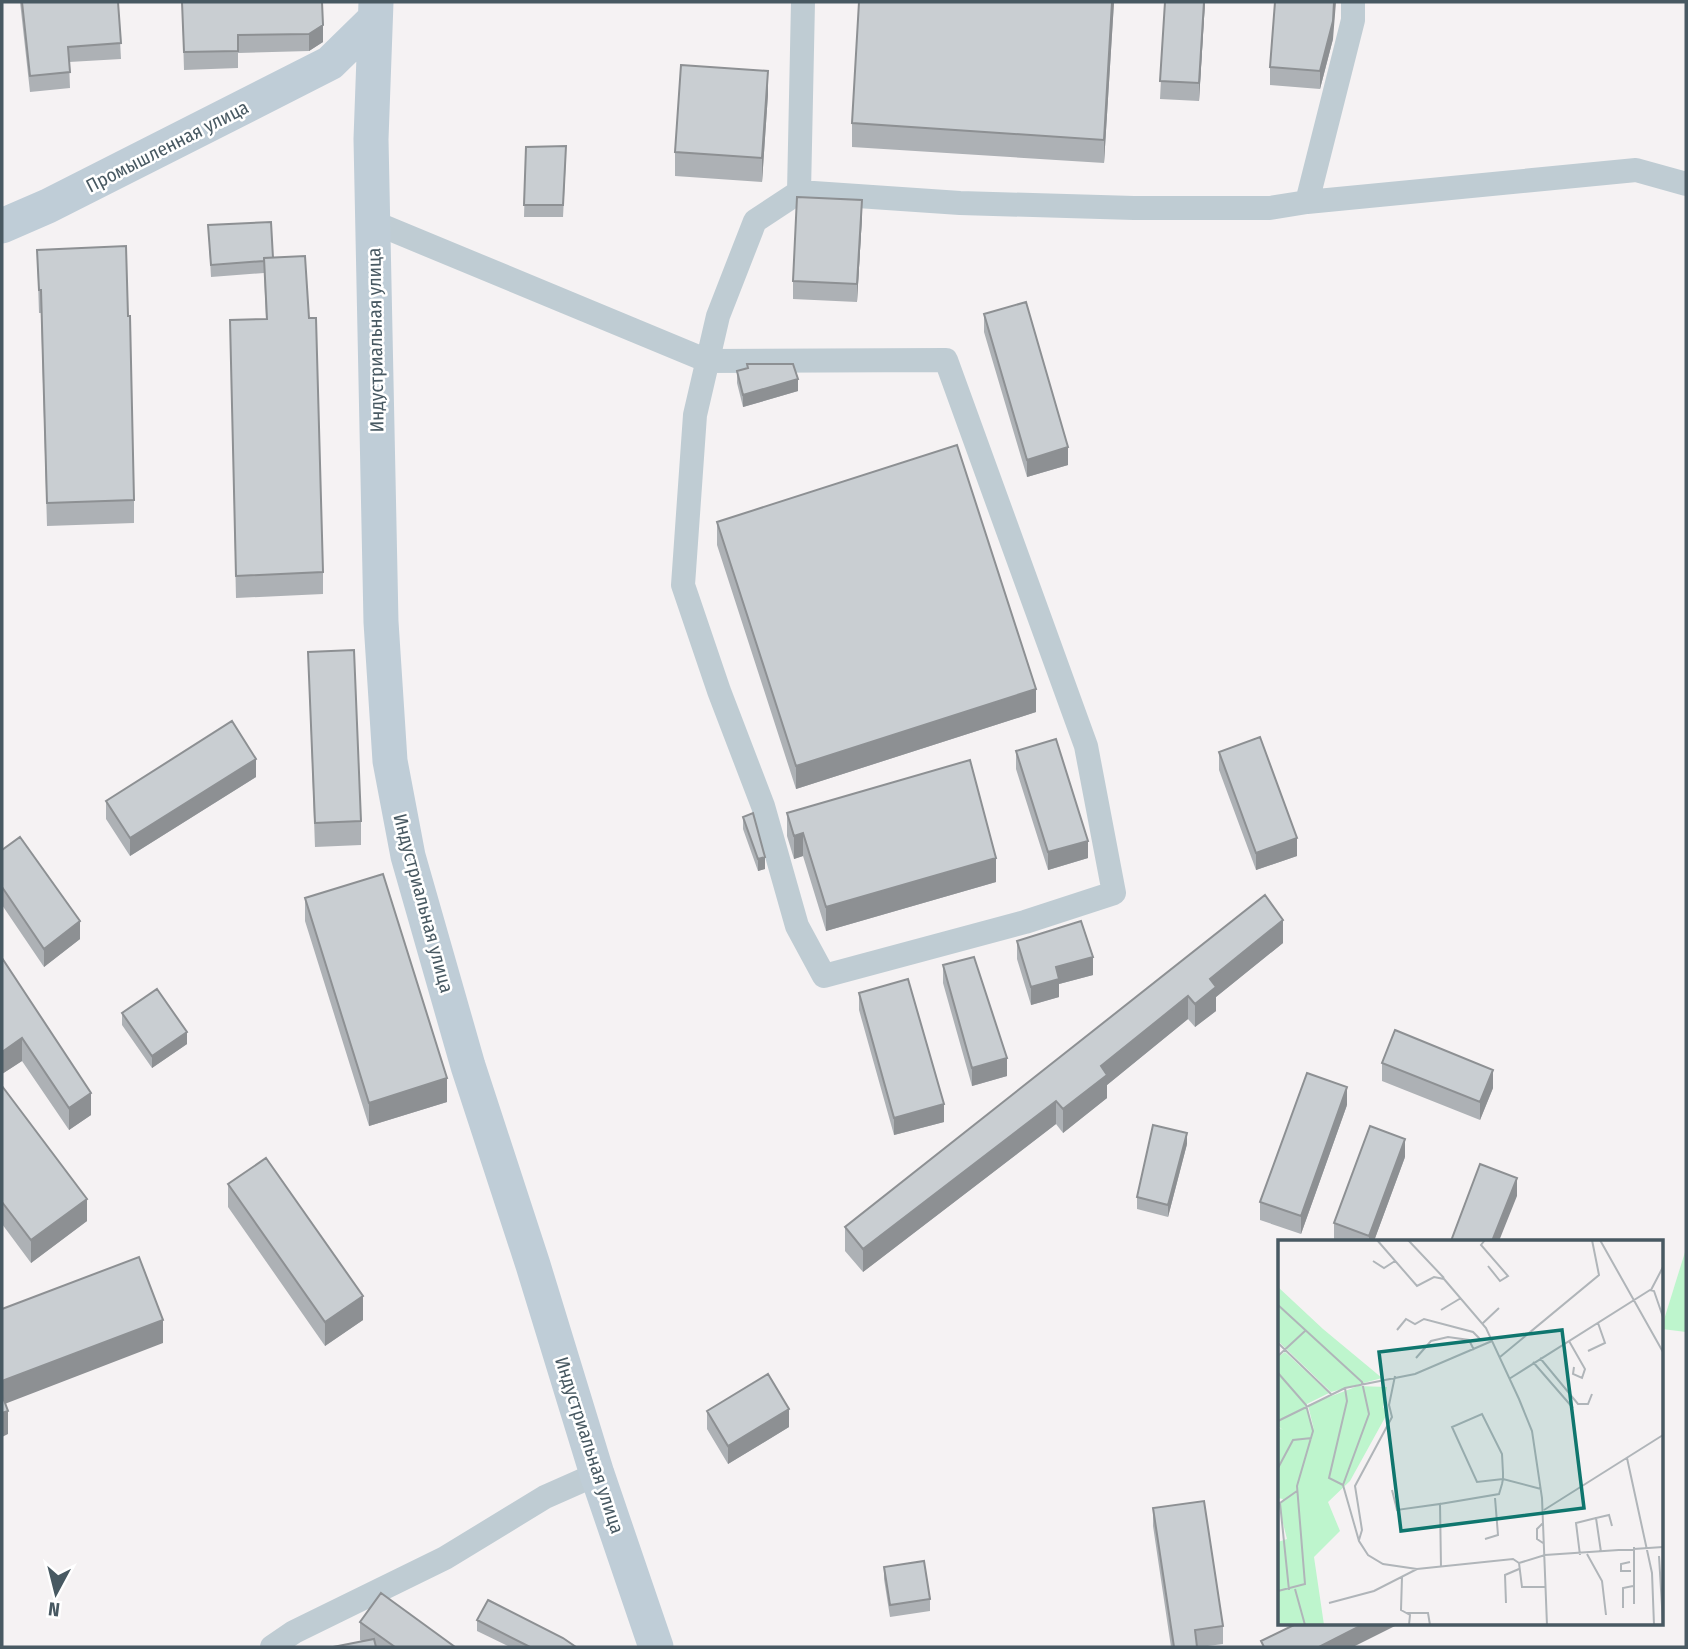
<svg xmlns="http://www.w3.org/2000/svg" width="1688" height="1649" viewBox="0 0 1688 1649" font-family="'Fira Sans Condensed',sans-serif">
	<rect width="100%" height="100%" fill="#f5f2f3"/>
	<path fill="#bef5cd" d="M 1686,1249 L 1686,1332 L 1662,1329 L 1662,1326 Z"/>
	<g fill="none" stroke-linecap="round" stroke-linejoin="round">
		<path stroke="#bfccd3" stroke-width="24" d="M 1353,2 L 1353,20 L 1307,202 L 1636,170 L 1686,184
			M 799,192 L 803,2
			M 373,222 L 708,361 L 946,360 L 1086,746 L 1114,893 L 1025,922 L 824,976 L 797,926 L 763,806 L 719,691 L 683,585 L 695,415 L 718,316 L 755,221 L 799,192 L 960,203 L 1134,208 L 1270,208 L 1307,202
			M 272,1647 L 294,1632 L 445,1558 L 545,1497 L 597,1474"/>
		<path stroke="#bfcdd7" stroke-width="35" d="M 376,2 L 371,139 L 381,622 L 390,761 L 408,856 L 468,1066 L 533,1265 L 597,1474 L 656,1647
			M 2,226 L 48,206 L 330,63 L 375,19"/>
	</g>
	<path fill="#adb1b5" d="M 20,2 L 118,2 L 121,59 L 69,62 L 70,88 L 30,92 Z
		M 182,2 L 322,2 L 323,42 L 309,51 L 238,53 L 238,68 L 184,70 Z
		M 1114,2 L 1104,163 L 852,147 L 852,123 Z
		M 1165,2 L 1205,2 L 1199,101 L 1160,99 Z
		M 1333,39 L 1320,89 L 1270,85 L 1270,67 Z
		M 768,94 L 762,182 L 675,176 L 675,152 Z
		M 526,147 L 566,158 L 563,217 L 524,217 Z
		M 862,217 L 857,302 L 793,299 L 793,281 Z
		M 208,225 L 273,258 L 323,572 L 323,594 L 236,598 L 230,320 L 266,319 L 264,273 L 211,277 Z
		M 37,250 L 134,500 L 134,523 L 47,526 L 41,313 L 39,313 Z
		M 984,314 L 1068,465 L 1027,477 L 984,332 Z
		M 747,364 L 798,391 L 743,407 L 737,383 L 737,371 L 747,368 Z
		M 717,522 L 1036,712 L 796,789 L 717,545 Z
		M 308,652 L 361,821 L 361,845 L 315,847 Z
		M 1016,751 L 1088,858 L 1048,870 L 1016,769 Z
		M 1219,752 L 1297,856 L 1256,870 L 1219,770 Z
		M 256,777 L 130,856 L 106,819 L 106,801 Z
		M 787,813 L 996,882 L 826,931 L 803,856 L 794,859 L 787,836 Z
		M 743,817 L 765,869 L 758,871 L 743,829 Z
		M 2,850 L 80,939 L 44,967 L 2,905 Z
		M 1265,895 L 1283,943 L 1216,997 L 1216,1011 L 1195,1027 L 1188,1019 L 1107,1085 L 1107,1098 L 1063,1133 L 1056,1124 L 863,1272 L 845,1251 L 845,1227 Z
		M 305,898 L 447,1102 L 369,1126 L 305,921 Z
		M 1017,941 L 1093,975 L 1059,984 L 1059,997 L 1031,1005 L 1017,959 Z
		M 2,958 L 91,1115 L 69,1130 L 22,1061 L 2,1074 Z
		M 943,965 L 1007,1076 L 972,1086 L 943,983 Z
		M 859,993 L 944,1122 L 894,1135 L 859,1010 Z
		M 122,1013 L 187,1044 L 152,1068 L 122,1025 Z
		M 1382,1063 L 1493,1088 L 1480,1120 L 1382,1081 Z
		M 2,1086 L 87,1221 L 31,1263 L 2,1224 Z
		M 1347,1105 L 1301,1234 L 1260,1220 L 1260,1202 Z
		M 1187,1144 L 1168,1217 L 1137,1209 L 1137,1197 Z
		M 1405,1157 L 1374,1241 L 1334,1241 L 1334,1223 Z
		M 228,1184 L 363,1320 L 325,1346 L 228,1207 Z
		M 707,1411 L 789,1427 L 728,1464 L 707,1429 Z
		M 1153,1508 L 1223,1626 L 1223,1644 L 1200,1647 L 1171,1647 L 1153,1526 Z
		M 884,1567 L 930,1599 L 930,1611 L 890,1617 L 884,1579 Z
		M 477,1620 L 576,1647 L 510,1647 L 477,1631 Z
		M 360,1622 L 455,1647 L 333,1647 L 362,1641 L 360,1640 Z"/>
	<path fill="#8d9093" d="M 1112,2 L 1114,2 L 1104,163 L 1104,140 Z
		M 1204,2 L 1205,2 L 1199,101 L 1199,83 Z
		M 1334,2 L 1336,2 L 1333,39 L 1320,89 L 1320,71 Z
		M 323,25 L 323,42 L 309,51 L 309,34 Z
		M 768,71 L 768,94 L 762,182 L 762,158 Z
		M 862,200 L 862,217 L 857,302 L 857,284 Z
		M 798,379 L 798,391 L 743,407 L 743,395 Z
		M 1068,447 L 1068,465 L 1027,477 L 1027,460 Z
		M 1036,689 L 1036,712 L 796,789 L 796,766 Z
		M 256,759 L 256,777 L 130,856 L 130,838 Z
		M 803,833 L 803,856 L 794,859 L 794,836 Z
		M 1297,838 L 1297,856 L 1256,870 L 1256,853 Z
		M 1088,841 L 1088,858 L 1048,870 L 1048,852 Z
		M 765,857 L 765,869 L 758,871 L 758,859 Z
		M 996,858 L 996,882 L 826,931 L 826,907 Z
		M 1283,920 L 1283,943 L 1216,997 L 1216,1011 L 1195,1027 L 1195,1004 L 1210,979 Z
		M 80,921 L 80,939 L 44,967 L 44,949 Z
		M 1093,957 L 1093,975 L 1059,984 L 1059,997 L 1031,1005 L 1031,987 L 1056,967 Z
		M 1188,996 L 1188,1019 L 1107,1085 L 1107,1098 L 1063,1133 L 1063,1109 L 1101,1066 Z
		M 187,1032 L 187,1044 L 152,1068 L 152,1056 Z
		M 22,1038 L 22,1061 L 2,1074 L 2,1052 Z
		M 1007,1058 L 1007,1076 L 972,1086 L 972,1068 Z
		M 1493,1070 L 1493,1088 L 1480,1120 L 1480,1102 Z
		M 447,1078 L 447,1102 L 369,1126 L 369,1103 Z
		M 1347,1087 L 1347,1105 L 1301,1234 L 1301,1216 Z
		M 91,1093 L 91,1115 L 69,1130 L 69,1108 Z
		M 1056,1101 L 1056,1124 L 863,1272 L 863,1249 Z
		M 944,1104 L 944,1122 L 894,1135 L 894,1118 Z
		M 1187,1133 L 1187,1144 L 1168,1217 L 1168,1205 Z
		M 1405,1139 L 1405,1157 L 1374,1241 L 1369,1241 L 1369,1236 Z
		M 1517,1178 L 1517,1196 L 1499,1241 L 1492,1241 Z
		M 87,1199 L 87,1221 L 31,1263 L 31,1240 Z
		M 363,1296 L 363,1320 L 325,1346 L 325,1322 Z
		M 163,1320 L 163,1343 L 2,1405 L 2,1381 Z
		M 789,1409 L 789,1427 L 728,1464 L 728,1446 Z
		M 8,1411 L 8,1434 L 2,1437 L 2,1413 Z
		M 1366,1623 L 1401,1623 L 1353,1647 L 1319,1647 Z"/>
	<path fill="#c9ced2" stroke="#8d9093" stroke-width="2" d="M 22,2 L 118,2 L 121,43 L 68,47 L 70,72 L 30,76 Z
		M 182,2 L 322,2 L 323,25 L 309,34 L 238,35 L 238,51 L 184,52 Z
		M 859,2 L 1112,2 L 1104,140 L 852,123 Z
		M 1165,2 L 1204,2 L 1199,83 L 1160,81 Z
		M 1275,2 L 1334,2 L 1333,21 L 1320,71 L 1270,67 Z
		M 681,65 L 768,71 L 762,158 L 675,152 Z
		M 566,146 L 563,205 L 524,205 L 526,147 Z
		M 797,197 L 862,200 L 857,284 L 793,281 Z
		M 271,222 L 273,258 L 264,258 L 264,261 L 211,265 L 208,225 Z
		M 126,246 L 128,316 L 130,316 L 134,500 L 47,503 L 41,290 L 39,290 L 37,250 Z
		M 305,256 L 309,318 L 316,318 L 323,572 L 236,576 L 230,320 L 267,319 L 264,258 Z
		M 1026,302 L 1068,447 L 1027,460 L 984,314 Z
		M 747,364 L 793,364 L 798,379 L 743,395 L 737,371 L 748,368 Z
		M 957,445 L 1036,689 L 796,766 L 717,522 Z
		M 354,650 L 361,821 L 315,823 L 308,652 Z
		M 232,721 L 256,759 L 130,838 L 106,801 Z
		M 1260,737 L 1297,838 L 1256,853 L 1219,752 Z
		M 1056,739 L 1088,841 L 1048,852 L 1016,751 Z
		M 970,760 L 996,858 L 826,907 L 803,833 L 794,836 L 787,813 Z
		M 753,813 L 765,857 L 758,859 L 743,817 Z
		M 20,837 L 80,921 L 44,949 L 2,887 L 2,850 Z
		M 383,874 L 447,1078 L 369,1103 L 305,898 Z
		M 1265,895 L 1283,920 L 1210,979 L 1216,987 L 1195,1004 L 1188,996 L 1101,1066 L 1107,1075 L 1063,1109 L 1056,1101 L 863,1249 L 845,1227 Z
		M 1081,921 L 1093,957 L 1056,967 L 1059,979 L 1031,987 L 1017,941 Z
		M 974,957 L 1007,1058 L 972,1068 L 943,965 Z
		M 2,958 L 91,1093 L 69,1108 L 22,1038 L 2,1052 Z
		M 908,979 L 944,1104 L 894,1118 L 859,993 Z
		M 157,989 L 187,1032 L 152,1056 L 122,1013 Z
		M 1395,1030 L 1493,1070 L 1480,1102 L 1382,1063 Z
		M 1307,1073 L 1347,1087 L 1301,1216 L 1260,1202 Z
		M 2,1086 L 87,1199 L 31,1240 L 2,1202 Z
		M 1153,1125 L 1187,1133 L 1168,1205 L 1137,1197 Z
		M 1370,1126 L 1405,1139 L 1369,1236 L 1334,1223 Z
		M 266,1158 L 363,1296 L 325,1322 L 228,1184 Z
		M 1480,1164 L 1517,1178 L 1492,1241 L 1451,1241 Z
		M 139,1257 L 163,1320 L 2,1381 L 2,1309 Z
		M 768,1374 L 789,1409 L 728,1446 L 707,1411 Z
		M 2,1395 L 8,1411 L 2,1413 Z
		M 1204,1501 L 1223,1626 L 1195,1630 L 1197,1647 L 1174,1647 L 1153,1508 Z
		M 924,1561 L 930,1599 L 890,1605 L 884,1567 Z
		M 381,1593 L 455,1647 L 395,1647 L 360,1622 Z
		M 488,1600 L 563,1638 L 576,1647 L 530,1647 L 477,1620 Z
		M 1298,1623 L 1366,1623 L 1319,1647 L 1264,1647 L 1261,1641 Z
		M 374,1639 L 376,1647 L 333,1647 Z"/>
	<g text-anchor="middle" stroke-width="5" stroke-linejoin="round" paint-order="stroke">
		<g font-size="19" fill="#485962" stroke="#fff">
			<text transform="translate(167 146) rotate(-27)" y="7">Промышленная улица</text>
			<text transform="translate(375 340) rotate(-91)" y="7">Индустриальная улица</text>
			<text transform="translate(424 903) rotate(75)" y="7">Индустриальная улица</text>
			<text transform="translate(590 1445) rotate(72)" y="7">Индустриальная улица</text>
		</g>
	</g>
	<g transform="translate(1278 1240)">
		<rect width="385" height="385" fill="#f5f2f3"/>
		<path d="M 0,47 L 45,89 L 104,138 L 53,152 L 0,101 ZM 7,112 L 51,153 L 27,165 L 36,190 L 30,165 L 80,146 L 109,147 L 105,167 L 109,174 L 72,241 L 50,262 L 62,291 L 36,317 L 46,385 L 0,385 L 0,302 L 9,299 L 1,267 L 5,259 L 0,258 L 0,187 L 5,190 L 0,186 L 0,117 Z" fill="#bef5cd"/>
		<path fill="none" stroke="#b0b5b9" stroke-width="2" d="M 99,0 L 139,46 L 156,37 L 166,39 L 208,88 L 241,159 L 254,191 L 264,258 L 269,385M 130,0 L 166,38M 207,0 L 203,5 L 230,36 L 222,41 L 210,26M 322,0 L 385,112M 95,21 L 106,28 L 117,21M 373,50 L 385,27M 0,65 L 84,142 L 91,174 L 65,245 L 81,301 L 90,315 L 105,324 L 139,329M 163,70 L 183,58M 205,83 L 221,68M 119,90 L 128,79 L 137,84 L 146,79 L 195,92 L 203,100M 291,101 L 307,129 L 304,138 L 295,134 L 296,127M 0,103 L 53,154M 310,111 L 327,103 L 320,83M 0,116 L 27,91M 222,117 L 321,35 L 314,0M 138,118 L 153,101 L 170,97 L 191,100 L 196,110M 262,118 L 300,164 L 310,164 L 314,154M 255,122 L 295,168M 0,133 L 28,165 L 35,191 L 19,246 L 27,344 L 0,351M 231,139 L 372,50 L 376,51 L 385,77M 0,181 L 67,148 L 137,134 L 214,101M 349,218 L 374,333 L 376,385M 0,228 L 15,200 L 34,198M 65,245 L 51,238 L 69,161 L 67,148M 114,250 L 119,270 L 162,264 L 163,327M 162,264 L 221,254 L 224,244 L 225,239 L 225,233 L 224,214 L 204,174 L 174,187 L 199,242 L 225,239 L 263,249M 266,270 L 385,195M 265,283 L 259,289 L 259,299 L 265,303M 207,299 L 220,295 L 217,258M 81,300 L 84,290 L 77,246 L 114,177 L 111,165 L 117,136M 356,307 L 356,364M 323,312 L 318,278 L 331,275 L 334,286M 309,314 L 324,341 L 328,375M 302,315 L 298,283 L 318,278M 381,316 L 385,383M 352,322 L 343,324 L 343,331 L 353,331M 241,323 L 267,315 L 385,307M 124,337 L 123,370 L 132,375 L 131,385M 17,349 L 27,385M 11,350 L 2,263 L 19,251M 51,363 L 96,351 L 139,329 L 235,319 L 241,323 L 244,347 L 267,347M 228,363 L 227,335 L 241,329M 345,368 L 345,348 L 355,346M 128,373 L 150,373 L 152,385"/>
		<path fill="#0f766e" fill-opacity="0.15" stroke="#0f766e" stroke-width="3.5" d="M 284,90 L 306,268 L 123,291 L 101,112 Z"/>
		<rect width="385" height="385" fill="none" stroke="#485962" stroke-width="3.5"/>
	</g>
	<rect width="1688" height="1649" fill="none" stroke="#485962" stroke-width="7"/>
	<g transform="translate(56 1593) rotate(187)" stroke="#ffffff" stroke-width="5" paint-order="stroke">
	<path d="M0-5L12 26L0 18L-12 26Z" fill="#485962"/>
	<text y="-10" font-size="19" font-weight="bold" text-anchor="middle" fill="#485962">N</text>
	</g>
</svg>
